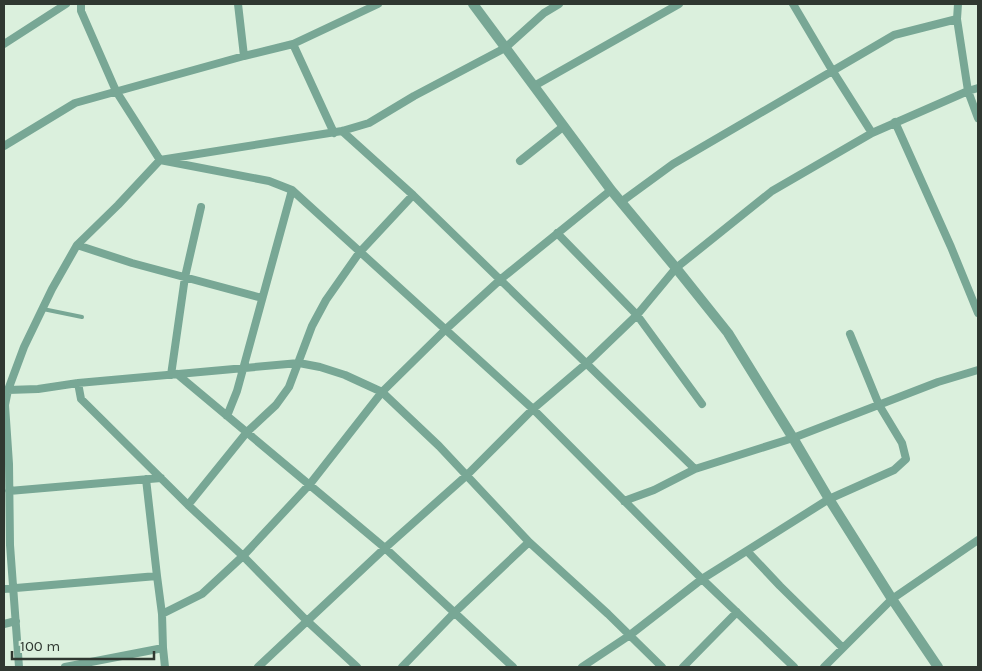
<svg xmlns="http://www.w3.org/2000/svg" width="982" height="671" viewBox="0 0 982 671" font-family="Karla,sans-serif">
	<rect width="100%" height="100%" fill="#dbf0dd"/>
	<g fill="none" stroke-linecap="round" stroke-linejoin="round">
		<path stroke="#78a795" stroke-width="4" d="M 43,309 L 82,317"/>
		<path stroke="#78a795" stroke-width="8" d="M 81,4 L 81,11 L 116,91 L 160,160 L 269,181 L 292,190 L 533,409 L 702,579 L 794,667
			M 238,4 L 244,56
			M 793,4 L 832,70 L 872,133
			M 958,4 L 957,19 L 968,91 L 978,118
			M 4,44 L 66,4
			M 293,44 L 334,133
			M 534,86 L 679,4
			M 895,122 L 951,247 L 978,313
			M 342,131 L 413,195 L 695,469
			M 4,146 L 75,103 L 244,56 L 293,44 L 378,4
			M 520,161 L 564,126
			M 621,202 L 673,164 L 894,35 L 957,19
			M 557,233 L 637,315 L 702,404
			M 77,245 L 132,263 L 262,298
			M 177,374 L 385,548 L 513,667
			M 171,375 L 185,277 L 201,207
			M 78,383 L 81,399 L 188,505 L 243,556 L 306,620 L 357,667
			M 8,390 L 38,389 L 78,383 L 299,363 L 320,367 L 345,375 L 382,392 L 439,446 L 529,542 L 608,614 L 662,667
			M 227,416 L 237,391 L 292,190
			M 146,479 L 157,576
			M 9,491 L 161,478
			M 624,501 L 654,490 L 695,469 L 793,438 L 938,382 L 978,370
			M 188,505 L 247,432 L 276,405 L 289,387 L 312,326 L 326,300 L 359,253 L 413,195
			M 747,551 L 780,586 L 843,648
			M 4,589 L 157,576 L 162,614
			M 4,624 L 16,621
			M 163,648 L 165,667
			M 19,667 L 10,545 L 9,464 L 5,405 L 8,390 L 24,347 L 52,289 L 77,245 L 118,205 L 160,160 L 342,131 L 369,123 L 414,96 L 505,48 L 544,13 L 559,4
			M 65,667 L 163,648 L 162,614 L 202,594 L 243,556 L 310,484 L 382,392 L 445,330 L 501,279 L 611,190
			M 258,667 L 385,548 L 466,476 L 533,409 L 587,363 L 637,315 L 676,268 L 772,191 L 872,133 L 968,91 L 978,88
			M 402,667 L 455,612 L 529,542
			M 582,667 L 630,635 L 702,579 L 829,499 L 894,470 L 906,459 L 902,443 L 879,405 L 850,334
			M 683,667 L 737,612
			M 824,667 L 892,599 L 978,540"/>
		<path stroke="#78a795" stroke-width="10" d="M 473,4 L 611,190 L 676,268 L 728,333 L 793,438 L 829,499 L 892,599 L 938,667"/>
	</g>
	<rect width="982" height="671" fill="none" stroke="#303831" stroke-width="10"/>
	<path d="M12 651v8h142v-8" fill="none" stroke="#303831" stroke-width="2.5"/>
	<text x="20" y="651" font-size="15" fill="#303831" stroke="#dbf0dd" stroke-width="4" paint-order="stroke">100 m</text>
</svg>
